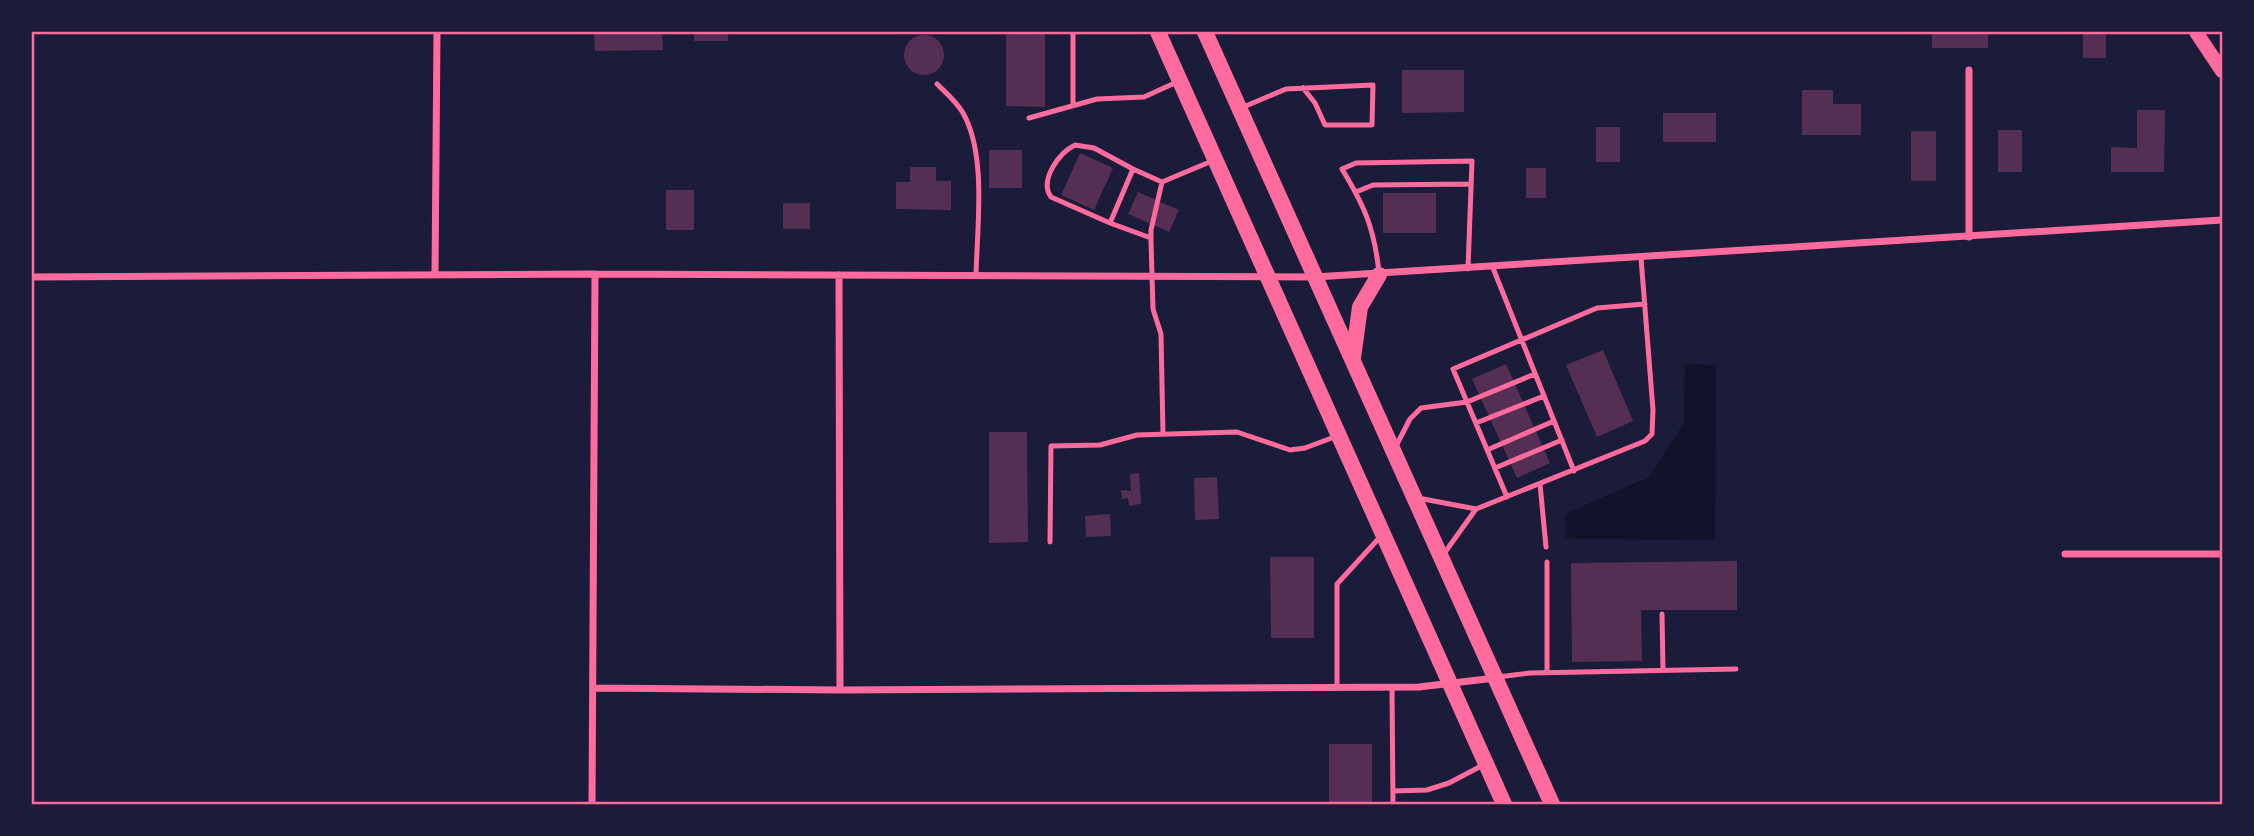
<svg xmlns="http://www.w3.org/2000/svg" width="2254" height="836" viewBox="0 0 2254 836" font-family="'Open Sans',sans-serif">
	<rect width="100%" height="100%" fill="#1b1b3a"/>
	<path fill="#12122b" d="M 1345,32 L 1575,32 L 1570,34 L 1352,34 Z
		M 1685,364 L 1716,365 L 1715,540 L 1565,539 L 1565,514 L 1649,477 L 1684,423 Z"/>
	<path fill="#542f53" d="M 594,32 L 662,32 L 663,50 L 595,51 Z
		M 694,32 L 728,32 L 728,41 L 694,41 Z
		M 1006,32 L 1045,32 L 1045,107 L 1006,106 Z
		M 1932,32 L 1988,32 L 1988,48 L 1932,48 Z
		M 2083,32 L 2106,32 L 2106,58 L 2083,58 Z
		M904 55a20 20 0 1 1 40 0a20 20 0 1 1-40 0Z
		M 1402,70 L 1464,70 L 1464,112 L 1402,113 Z
		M 1802,90 L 1833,90 L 1833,104 L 1861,104 L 1861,135 L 1802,135 Z
		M 2137,110 L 2165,110 L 2164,172 L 2111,172 L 2111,147 L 2137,148 Z
		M 1663,113 L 1716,113 L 1716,142 L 1663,142 Z
		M 1596,127 L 1620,127 L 1620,162 L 1596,162 Z
		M 1998,130 L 2022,130 L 2022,172 L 1998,172 Z
		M 1911,131 L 1936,131 L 1936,181 L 1911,181 Z
		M 989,150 L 1022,150 L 1022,188 L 989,188 Z
		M 1080,153 L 1113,168 L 1094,210 L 1061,195 Z
		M 910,167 L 936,167 L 936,181 L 951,181 L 951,210 L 896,209 L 896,182 L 910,182 Z
		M 1526,168 L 1546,168 L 1546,198 L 1526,198 Z
		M 666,190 L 694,190 L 694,230 L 666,230 Z
		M 1138,192 L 1179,210 L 1169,232 L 1128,214 Z
		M 1383,193 L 1436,193 L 1436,233 L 1383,233 Z
		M 783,203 L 810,203 L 810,229 L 783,229 Z
		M 1603,350 L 1633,421 L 1597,437 L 1566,365 Z
		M 1506,364 L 1550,463 L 1517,478 L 1472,379 Z
		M 989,432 L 1027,432 L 1028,542 L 989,543 Z
		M 1139,473 L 1141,504 L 1129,506 L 1128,498 L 1122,499 L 1121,490 L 1131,491 L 1130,474 Z
		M 1217,477 L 1219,519 L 1195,520 L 1194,478 Z
		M 1110,514 L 1111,536 L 1086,537 L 1085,516 Z
		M 1270,557 L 1314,557 L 1314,638 L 1271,638 Z
		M 1737,561 L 1737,610 L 1641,610 L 1642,661 L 1572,662 L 1571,563 Z
		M 1329,744 L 1372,744 L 1372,804 L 1329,804 Z"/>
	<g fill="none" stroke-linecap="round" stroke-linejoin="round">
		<path stroke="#ff6b9d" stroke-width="5" d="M 937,84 C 946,93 956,101 963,113 C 987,155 977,228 976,275
			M 1073,105 L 1073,34
			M 1241,108 L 1286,89 L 1373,85 L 1372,125 L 1325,125 L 1315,103 L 1303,88
			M 1029,118 L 1097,99 L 1144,97 L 1177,82
			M 1162,182 L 1151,230 L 1151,241 L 1153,309 L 1161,334 L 1163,434
			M 1356,192 L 1373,185 L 1471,184
			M 1110,223 L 1051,197 C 1039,180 1059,153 1075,145 L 1094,148 L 1133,169
			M 1151,238 L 1110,223 L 1133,169 L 1162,182 L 1212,161
			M 1493,268 L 1574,471
			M 1379,272 C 1374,228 1365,207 1342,169 L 1356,163 L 1472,161 L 1468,269
			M 1476,423 L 1544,396
			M 1396,446 L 1410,419 L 1421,408 L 1467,402 L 1535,374
			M 1487,450 L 1554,421
			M 1495,468 L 1562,440
			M 1540,484 L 1546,547
			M 1507,497 L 1453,369 L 1597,308 L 1645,304
			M 1418,498 L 1476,509 L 1645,441 L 1652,434 L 1653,410 L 1641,258
			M 1050,542 L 1051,446 L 1100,445 L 1137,435 L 1237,432 L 1290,450 L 1305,448 L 1337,436
			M 1443,555 L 1476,509
			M 1547,562 L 1547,673
			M 1662,614 L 1663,670
			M 1498,677 L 1530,673 L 1736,669
			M 1337,687 L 1337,584 L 1381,536
			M 1392,687 L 1393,804
			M 1393,791 L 1427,790 L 1449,783 L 1485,764"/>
		<path stroke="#ff6b9d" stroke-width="7" d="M 1969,237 L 1969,70
			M 435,275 L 437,32
			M 839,275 L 840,690
			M 32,277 L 595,274 L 1315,277 L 2222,220
			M 2065,554 L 2222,554
			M 593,688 L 840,690 L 1419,687 L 1495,678
			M 592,804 L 595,274"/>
		<path stroke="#ff6b9d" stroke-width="14" d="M 2196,32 L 2222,71"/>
		<path stroke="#ff6b9d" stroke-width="16" d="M 1158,32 L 1504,804
			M 1205,32 L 1552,804
			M 1353,358 L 1360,307 L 1379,275"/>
	</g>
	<rect width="2254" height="836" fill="none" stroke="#1b1b3a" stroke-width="66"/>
	<rect x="33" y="33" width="2188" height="770" fill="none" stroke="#ff6b9d" stroke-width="2.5"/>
</svg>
